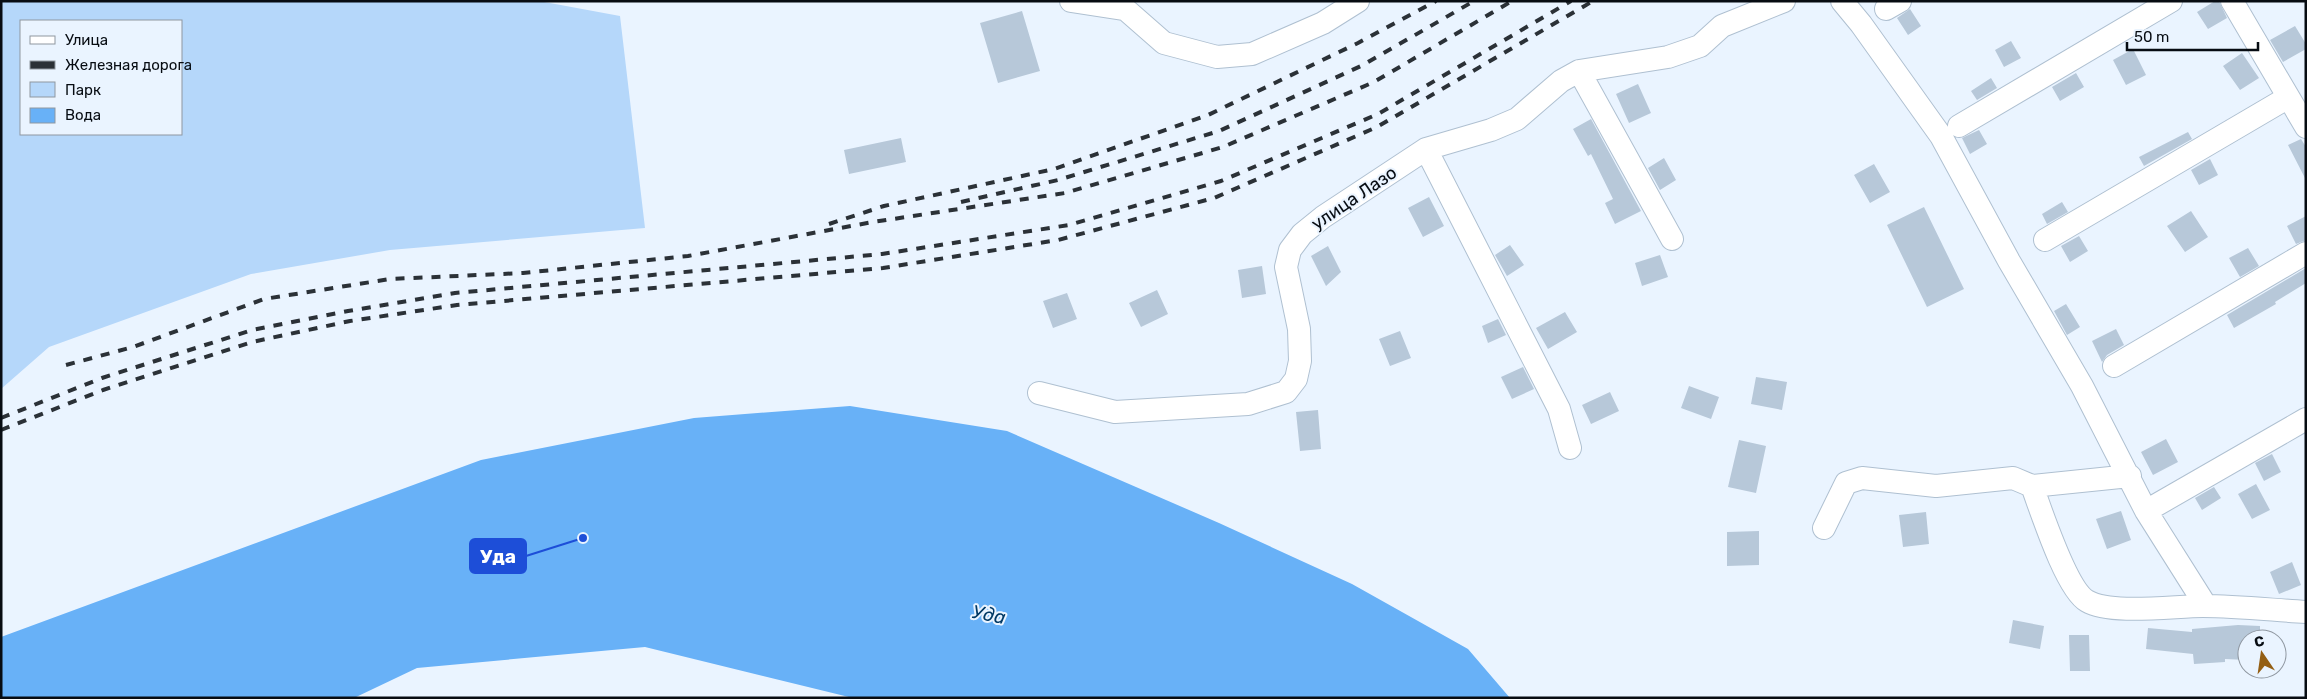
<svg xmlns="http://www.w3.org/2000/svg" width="2307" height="699" viewBox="0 0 2307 699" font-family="Rubik,sans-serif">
	<rect width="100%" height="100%" fill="#eaf4ff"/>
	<path fill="#b5d7fa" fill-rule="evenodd" d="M 1,1 L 539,1 L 620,16 L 645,228 L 390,250 L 251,274 L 49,347 L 1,389 ZM 21,21 L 181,21 L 181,134 L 21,134 Z"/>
	<path fill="#68b1f7" d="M 850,406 L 1007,431 L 1219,523 L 1352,584 L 1468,649 L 1510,698 L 853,698 L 645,647 L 417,668 L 354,698 L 1,698 L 1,637 L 481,460 L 694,418 Z"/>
	<path fill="#b7c8d9" d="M 2215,1 L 2219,1 L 2227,18 L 2208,29 L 2197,12 Z
		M 1910,9 L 1921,26 L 1908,35 L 1897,18 Z
		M 1022,11 L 1040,71 L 998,83 L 980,23 Z
		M 2295,26 L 2306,44 L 2306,49 L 2283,62 L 2270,40 Z
		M 2011,41 L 2021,58 L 2004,67 L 1995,50 Z
		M 2133,49 L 2146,75 L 2126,85 L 2113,60 Z
		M 2242,53 L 2259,78 L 2240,90 L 2223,66 Z
		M 2076,73 L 2084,87 L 2060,101 L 2052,87 Z
		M 1991,78 L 1997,88 L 1977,100 L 1971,91 Z
		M 1638,84 L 1651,113 L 1629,123 L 1616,94 Z
		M 1591,119 L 1641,211 L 1615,224 L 1605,203 L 1613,199 L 1591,154 L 1588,156 L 1573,129 Z
		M 1979,130 L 1987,144 L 1970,154 L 1962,138 Z
		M 2188,132 L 2192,139 L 2144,166 L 2139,157 Z
		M 901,138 L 906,162 L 849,174 L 844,150 Z
		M 2301,139 L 2306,147 L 2306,180 L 2288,145 Z
		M 1664,158 L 1676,180 L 1660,190 L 1648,168 Z
		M 2210,159 L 2218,175 L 2199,185 L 2191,170 Z
		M 1874,164 L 1890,192 L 1870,203 L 1854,175 Z
		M 1429,197 L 1444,226 L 1423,237 L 1408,208 Z
		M 2062,202 L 2068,212 L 2047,224 L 2042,214 Z
		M 1924,207 L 1964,289 L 1927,307 L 1887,225 Z
		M 2191,211 L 2208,237 L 2185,252 L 2167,226 Z
		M 2306,216 L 2306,240 L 2296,244 L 2287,226 Z
		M 2079,236 L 2088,251 L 2070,262 L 2061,246 Z
		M 1510,245 L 1524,265 L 1507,276 L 1495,255 Z
		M 1328,246 L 1341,272 L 1326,286 L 1311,256 Z
		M 2248,248 L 2259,266 L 2240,277 L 2229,258 Z
		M 1660,255 L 1668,277 L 1642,286 L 1635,263 Z
		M 1262,266 L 1266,294 L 1242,298 L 1238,270 Z
		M 2306,268 L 2306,283 L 2275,302 L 2276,304 L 2234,328 L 2227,315 Z
		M 1157,290 L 1168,314 L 1141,327 L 1129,303 Z
		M 1067,293 L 1077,319 L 1053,328 L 1043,301 Z
		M 2066,304 L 2080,327 L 2067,335 L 2054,311 Z
		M 1565,312 L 1577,332 L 1548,349 L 1536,328 Z
		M 1498,319 L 1506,335 L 1488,343 L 1482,326 Z
		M 2116,329 L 2124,345 L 2107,355 L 2102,362 L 2092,341 Z
		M 1400,331 L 1411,358 L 1390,366 L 1379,339 Z
		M 1523,367 L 1534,389 L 1512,399 L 1501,377 Z
		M 1756,377 L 1787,382 L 1782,410 L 1751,404 Z
		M 1689,386 L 1719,397 L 1711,419 L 1681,408 Z
		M 1610,392 L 1619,411 L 1591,424 L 1582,405 Z
		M 1318,410 L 1321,449 L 1300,451 L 1296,412 Z
		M 2166,439 L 2178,462 L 2153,475 L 2141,452 Z
		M 1739,440 L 1766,446 L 1756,493 L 1728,487 Z
		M 2272,454 L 2281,472 L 2264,481 L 2255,463 Z
		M 2256,484 L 2270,510 L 2252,519 L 2238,494 Z
		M 2214,487 L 2221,498 L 2202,510 L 2195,498 Z
		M 2121,511 L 2131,540 L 2107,549 L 2096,519 Z
		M 1926,512 L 1929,544 L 1903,547 L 1899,515 Z
		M 1759,531 L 1759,565 L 1727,566 L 1727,532 Z
		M 2292,562 L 2301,585 L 2279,594 L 2270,572 Z
		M 2013,620 L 2044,626 L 2040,649 L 2009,643 Z
		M 2238,625 L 2260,626 L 2260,639 L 2247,639 L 2247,660 L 2225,659 L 2225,662 L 2194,664 L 2193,654 L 2146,649 L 2148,628 L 2192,632 L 2192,629 Z
		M 2069,635 L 2089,635 L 2090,671 L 2070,671 Z"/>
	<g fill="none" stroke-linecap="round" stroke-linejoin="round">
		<g stroke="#afc0d1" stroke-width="24">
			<path id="minor" d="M 1071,1 L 1123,9
				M 1116,1 L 1164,43 L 1217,57 L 1252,54 L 1323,23 L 1358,1
				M 1842,1 L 1861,24 L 1941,136 L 2009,261 L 2082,386 L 2146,511 L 2206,606
				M 2232,1 L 2306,127
				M 1886,9 L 1900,1
				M 1579,71 L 1672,239
				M 1959,126 L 2171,1
				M 1426,149 L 1559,409 L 1570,448
				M 2045,240 L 2287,98
				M 2114,366 L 2306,253
				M 1039,393 L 1115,412 L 1248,404 L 1286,392 L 1296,379 L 1300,361 L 1299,329 L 1286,267 L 1290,250 L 1302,234 L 1323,217 L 1426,149 L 1491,130 L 1517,119 L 1561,81 L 1579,71 L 1668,57 L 1700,46 L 1722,26 L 1784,1
				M 2032,486 L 2130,476
				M 2146,511 L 2306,419
				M 1824,528 L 1846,483 L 1862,478 L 1936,486 L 2013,478 L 2032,486 C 2041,510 2066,589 2087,601 C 2111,615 2174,606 2203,606 C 2237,606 2272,610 2306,612"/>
		</g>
		<use href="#minor" stroke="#fff" stroke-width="22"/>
		<path stroke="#2b3137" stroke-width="4" stroke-dasharray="9 9" stroke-linecap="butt" d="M 961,202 L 1058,180 L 1219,131 L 1363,65 L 1474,1
			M 829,224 L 884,206 L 1054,169 L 1208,115 L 1358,43 L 1436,1
			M 66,365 L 133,347 L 264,299 L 390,279 L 523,273 L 688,256 L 873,222 L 1065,193 L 1223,147 L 1374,82 L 1512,1
			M 1,418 L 102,378 L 252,330 L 348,311 L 455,293 L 882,254 L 1069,225 L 1221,181 L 1378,114 L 1571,1
			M 1,430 L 103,390 L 252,342 L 350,321 L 457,305 L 883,268 L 1058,240 L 1214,198 L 1377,127 L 1593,1"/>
	</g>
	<g text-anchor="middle" stroke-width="4" stroke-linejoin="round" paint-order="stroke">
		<g font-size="18" fill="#070c12" stroke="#eaf4ff">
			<text transform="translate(1354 198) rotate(-34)" y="6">улица Лазо</text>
		</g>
		<g font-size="19" font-style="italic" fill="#003965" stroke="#eaf4ff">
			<text transform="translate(989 614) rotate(11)" y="7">Уда</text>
		</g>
	</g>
	<path fill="none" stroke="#1d4ed8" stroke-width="2" d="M583 538L526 556"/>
	<circle fill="#1d4ed8" stroke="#eaf4ff" stroke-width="2" cx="583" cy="538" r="5"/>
	<rect fill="#1d4ed8" stroke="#1d4ed8" stroke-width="2" x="470" y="539" width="56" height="34" rx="5"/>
	<g font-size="19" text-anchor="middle" font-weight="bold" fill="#fff">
		<text x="498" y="563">Уда</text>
	</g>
	<rect width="2307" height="699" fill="none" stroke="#070c12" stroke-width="5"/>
	<rect x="20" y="20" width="162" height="115" fill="#eaf4ff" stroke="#8f97a0"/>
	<rect x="30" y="36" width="25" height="8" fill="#ffffff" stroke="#8f97a0"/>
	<text x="65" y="45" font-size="15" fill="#070c12">Улица</text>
	<rect x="30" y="61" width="25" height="8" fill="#2b3137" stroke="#8f97a0"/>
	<text x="65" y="70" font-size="15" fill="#070c12">Железная дорога</text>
	<rect x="30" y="82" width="25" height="15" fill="#b5d7fa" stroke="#8f97a0"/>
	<text x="65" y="95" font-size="15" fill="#070c12">Парк</text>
	<rect x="30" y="108" width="25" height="15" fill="#68b1f7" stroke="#8f97a0"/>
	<text x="65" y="120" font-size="15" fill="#070c12">Вода</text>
	<g transform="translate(2262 654) rotate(347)"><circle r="24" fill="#eaf4ff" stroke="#8f97a0"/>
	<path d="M0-4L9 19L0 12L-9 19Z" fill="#945f14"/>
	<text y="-8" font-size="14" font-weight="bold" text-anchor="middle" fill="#070c12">С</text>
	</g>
	<path d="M2127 42v8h131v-8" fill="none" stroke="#070c12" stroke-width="2.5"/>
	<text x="2134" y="42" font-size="15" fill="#070c12" stroke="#eaf4ff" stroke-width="4" paint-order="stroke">50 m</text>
</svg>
